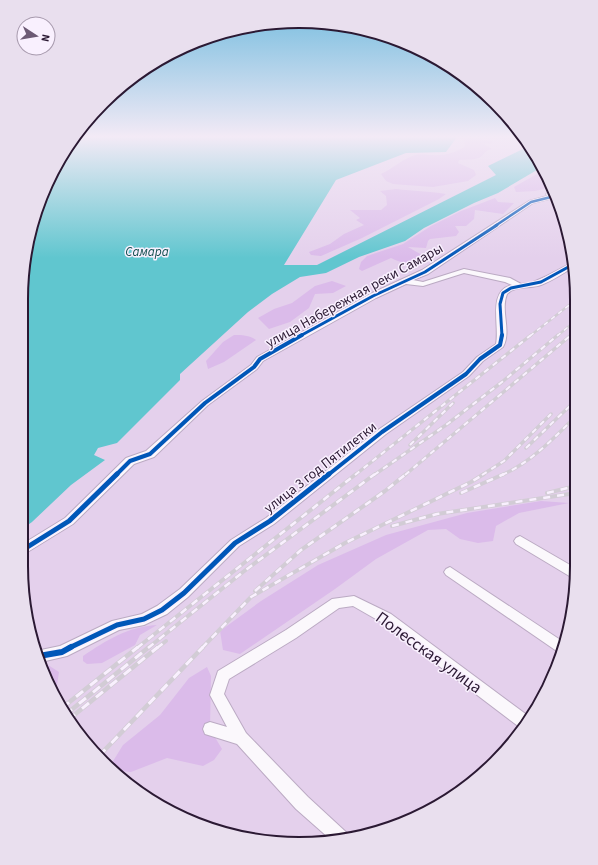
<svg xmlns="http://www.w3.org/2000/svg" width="598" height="865" viewBox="0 0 598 865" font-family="'Source Sans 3',sans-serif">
	<rect width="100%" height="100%" fill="#e4d0ec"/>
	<path fill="#dbbbea" d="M 464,138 L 493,141 L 491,144 L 482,143 L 492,149 C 486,150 486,152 482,156 C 476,161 466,159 459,160 L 458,163 L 474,170 L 476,175 L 468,181 L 433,187 L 393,184 L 386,181 L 381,174 C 393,169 403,158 416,155 C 421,154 427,155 432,155 C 445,156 453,153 465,147 Z
		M 544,170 L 548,176 L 552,187 L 535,191 L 516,192 L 514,187 Z
		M 396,189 C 413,191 428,191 446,194 L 439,199 L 362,238 L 321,256 L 311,255 L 309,252 L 330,244 L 344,234 L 364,225 L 356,220 L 360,218 L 350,210 L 381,210 L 387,205 L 386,196 L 380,191 Z
		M 495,198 L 498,202 L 514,203 L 503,214 L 475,210 L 474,219 L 466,226 L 455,226 L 459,232 L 456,236 L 430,239 L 428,241 L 426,248 L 408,247 L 422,255 C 413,266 403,264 391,258 L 362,271 L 359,269 L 361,262 L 367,256 L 403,244 L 431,226 L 461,211 Z
		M 332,281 L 346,286 L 333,293 L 315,294 L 309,308 L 290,322 L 269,329 L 258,318 L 274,309 L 292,303 L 315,286 Z
		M 234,335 C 242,335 249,335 256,340 L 224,362 L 208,369 L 206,361 L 223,342 Z
		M 541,501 L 569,503 L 519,513 L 496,526 L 493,541 L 478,543 L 460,539 L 446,529 L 428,530 L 376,559 L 335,589 L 240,654 L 223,650 L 220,631 L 261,601 L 318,565 L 386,535 L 467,513 Z
		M 157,625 L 140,635 L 135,645 L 102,663 L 87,664 L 83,661 L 83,656 C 107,640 127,627 157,625 Z
		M 42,664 L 48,665 L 59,672 L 57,685 L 53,688 Z
		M 207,667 L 211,676 L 210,729 L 222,749 L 214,760 L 203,766 L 167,758 L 131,772 L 120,771 L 110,766 L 123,745 L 160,715 L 189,678 Z"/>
	<path fill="#60c6cf" d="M 76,137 L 457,137 L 446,152 L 406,153 L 336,180 L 284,265 L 317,265 L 496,175 L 488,166 L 527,147 L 542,167 L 498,193 L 474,203 L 424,228 L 405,241 L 359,257 L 326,273 L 300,277 L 272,294 L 248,312 L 180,374 L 180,380 L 117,443 L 98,448 L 94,455 L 105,460 L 71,485 L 32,522 L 22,529 L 26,245 L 58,160 Z"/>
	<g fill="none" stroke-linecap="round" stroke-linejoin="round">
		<g stroke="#bbaac3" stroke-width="2">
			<path id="minor" d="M 552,188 L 553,198 L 533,203 L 428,274 L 413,280 L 423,282 L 464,269 L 510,278 L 521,284 L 531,283 L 547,276 L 572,263 L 572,268 C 562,274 552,281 541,285 C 530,289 515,285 507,294 C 500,311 512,331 503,347 L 483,361 L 469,376 L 386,434 L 274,524 L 239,546 L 188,597 L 167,614 L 144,625 L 119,630 L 67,656 L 41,662 L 36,651 L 60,646 L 112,621 L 142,614 L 157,606 L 180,589 L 231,540 L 266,518 L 378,430 L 463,372 L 477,357 L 496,344 C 500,325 487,291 512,285 L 505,282 L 464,273 L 423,286 L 406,284 L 376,298 L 263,361 L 257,369 L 208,405 L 154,457 L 134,464 L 73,524 L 21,556 L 21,545 L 65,518 L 126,458 L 146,451 L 202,401 L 251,365 L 257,357 L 370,294 L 422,270 L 529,201 L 547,196 L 546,194 Z
				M 520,536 L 577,569 L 576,580 L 516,544 L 514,541 L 516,538 Z
				M 450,567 L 565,643 L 561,654 L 446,575 L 444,572 L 446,569 Z
				M 354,596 L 391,614 L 531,718 L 522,729 L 381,622 L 353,606 L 339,608 L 296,638 L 229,679 L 224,694 L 246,733 L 308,797 L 347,833 L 349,839 L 330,839 L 296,809 L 237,744 L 205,734 L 203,729 L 205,724 L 210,722 L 227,727 L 210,695 L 218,671 L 286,630 L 332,599 Z"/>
		</g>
		<use href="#minor" fill="#fbf8fc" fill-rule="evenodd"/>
		<g stroke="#d2ccd5" stroke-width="2.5">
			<path id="rail-far3" d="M 530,336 L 573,302
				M 557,336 L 573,323
				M 570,336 L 573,334"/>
		</g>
		<g stroke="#d2ccd5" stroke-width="3.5">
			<path id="rail-far2" d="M 410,445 L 453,403
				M 526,448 L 574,402
				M 355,475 L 531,335
				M 374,475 L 446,425 L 502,382 L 558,335
				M 405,475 L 571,335
				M 482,475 L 504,461 L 551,414
				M 502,475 C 531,462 553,439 575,417"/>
		</g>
		<g stroke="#d2ccd5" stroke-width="4">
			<path id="rail-far1" d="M 461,493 L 504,474
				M 547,493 L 576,486
				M 392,526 L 437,514 L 576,493
				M 255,591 L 301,550 L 385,491 L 406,474
				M 137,648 L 356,474
				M 148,648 L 243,572 L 375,474
				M 157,648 L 166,641
				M 202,648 L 251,597 L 345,543 L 471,482 L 484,474"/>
		</g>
		<g stroke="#d2ccd5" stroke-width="4.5">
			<path id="rail" d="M 62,708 L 138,647
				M 65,715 L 149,647
				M 68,720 L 158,647
				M 99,756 L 203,647"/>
		</g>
		<use href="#rail-far3" stroke="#f9f0fe" stroke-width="1.5" stroke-dasharray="4.5" stroke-linecap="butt"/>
		<use href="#rail-far2" stroke="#f9f0fe" stroke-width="2" stroke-dasharray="5.5" stroke-linecap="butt"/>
		<use href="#rail-far1" stroke="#f9f0fe" stroke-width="2.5" stroke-dasharray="7" stroke-linecap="butt"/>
		<use href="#rail" stroke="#f9f0fe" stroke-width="3" stroke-dasharray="9" stroke-linecap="butt"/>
		<g stroke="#f9f0fe" stroke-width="4">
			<path id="cycleway-far4" d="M 495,226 L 531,202 L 551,197 L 549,194 L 553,190"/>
		</g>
		<g stroke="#f9f0fe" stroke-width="5">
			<path id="cycleway-far3" d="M 300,336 L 373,296 L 425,272 L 497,225
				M 502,336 L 500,304 L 503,293 L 511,288 L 541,282 L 572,265"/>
		</g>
		<g stroke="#f9f0fe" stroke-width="6">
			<path id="cycleway-far2" d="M 116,475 L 130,461 L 150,454 L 205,403 L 254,367 L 260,359 L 302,335
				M 328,475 L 382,432 L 466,374 L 480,359 L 500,345 L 502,335"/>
		</g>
		<g stroke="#f9f0fe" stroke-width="8">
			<path id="cycleway-far1" d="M 21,551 L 69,521 L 117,474
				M 69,648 L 117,625 L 144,619 L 162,610 L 184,593 L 235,543 L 270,521 L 329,474"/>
		</g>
		<g stroke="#f9f0fe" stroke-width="8">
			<path id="cycleway" d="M 39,656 L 62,652 L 71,647"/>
		</g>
		<use href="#cycleway-far4" stroke="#0057b8" stroke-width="2.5"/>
		<use href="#cycleway-far3" stroke="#0057b8" stroke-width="3"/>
		<use href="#cycleway-far2" stroke="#0057b8" stroke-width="4"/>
		<use href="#cycleway-far1" stroke="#0057b8" stroke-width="5"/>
		<use href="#cycleway" stroke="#0057b8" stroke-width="6"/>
	</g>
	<linearGradient id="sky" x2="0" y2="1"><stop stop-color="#71bbde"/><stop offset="0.53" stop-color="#f3eaf6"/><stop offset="1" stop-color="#f3eaf6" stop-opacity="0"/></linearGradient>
	<rect width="598" height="258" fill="url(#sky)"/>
	<g text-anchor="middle" stroke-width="3" stroke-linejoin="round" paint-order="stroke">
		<g font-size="13" font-style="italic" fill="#145151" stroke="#f9f0fe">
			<text x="147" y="256">Самара</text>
		</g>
		<g font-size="14" fill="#2b1933" stroke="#f9f0fe">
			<text transform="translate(354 295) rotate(-29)" y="5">улица Набережная реки Самары</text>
			<text transform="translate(320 467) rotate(-38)" y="5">улица 3 год Пятилетки</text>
		</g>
		<g font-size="17" fill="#2b1933" stroke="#f9f0fe">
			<text transform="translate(429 652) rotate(36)" y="6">Полесская улица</text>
		</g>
	</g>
	<path d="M0 0H598V865H0ZM299 28H299A271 271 0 0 1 570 299V566A271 271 0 0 1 299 837H299A271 271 0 0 1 28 566V299A271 271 0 0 1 299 28Z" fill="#e9dfee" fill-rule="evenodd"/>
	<path fill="none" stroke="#2b1933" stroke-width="2" d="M299 28H299A271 271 0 0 1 570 299V566A271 271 0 0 1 299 837H299A271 271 0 0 1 28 566V299A271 271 0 0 1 299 28Z"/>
	<g transform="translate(36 36) rotate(102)"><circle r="19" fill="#f9f0fe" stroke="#a79aad"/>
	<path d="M0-3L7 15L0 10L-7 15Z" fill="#6c5974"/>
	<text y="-6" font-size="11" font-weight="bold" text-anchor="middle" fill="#2b1933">N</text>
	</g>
</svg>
